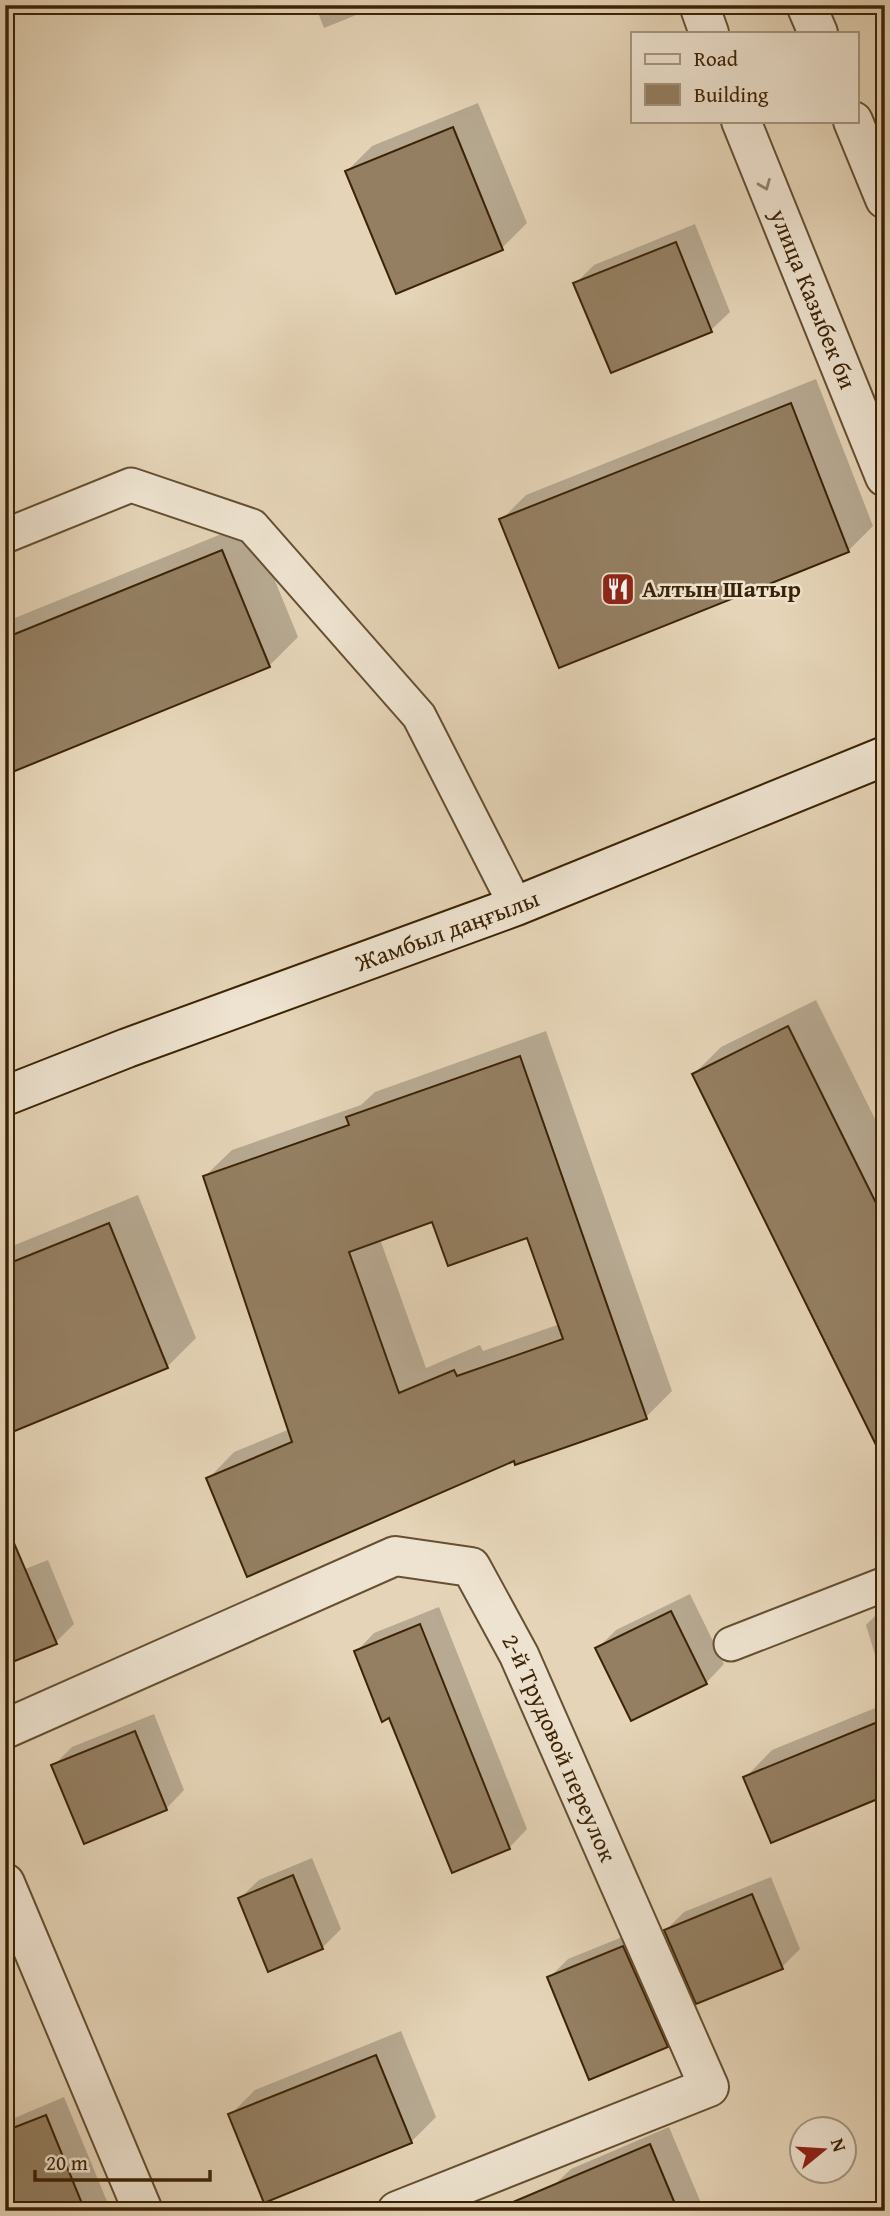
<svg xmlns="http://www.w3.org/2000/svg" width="890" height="2216" viewBox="0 0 890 2216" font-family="'Gentium Book Plus',serif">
	<rect width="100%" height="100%" fill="#e5d4b7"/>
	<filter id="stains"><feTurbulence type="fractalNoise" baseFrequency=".00286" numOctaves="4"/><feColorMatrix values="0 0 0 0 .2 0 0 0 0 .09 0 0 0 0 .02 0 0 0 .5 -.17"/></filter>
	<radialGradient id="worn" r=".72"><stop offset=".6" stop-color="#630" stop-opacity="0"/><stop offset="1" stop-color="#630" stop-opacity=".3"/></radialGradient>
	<path fill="#0003" fill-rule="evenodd" d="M 315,5 L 381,5 L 324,28 Z
		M 478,103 L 527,223 L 502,248 L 396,292 L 347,171 L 372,146 Z
		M 695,224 L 730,312 L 711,330 L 612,371 L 575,284 L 594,265 Z
		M 816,379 L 873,526 L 848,551 L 501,520 L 526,495 Z
		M 251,522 L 298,637 L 269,666 L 5,773 L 5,622 Z
		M 816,1000 L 885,1139 L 885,1459 L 694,1074 L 721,1047 Z
		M 546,1031 L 672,1391 L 646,1417 L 515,1459 L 208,1479 L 234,1452 L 290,1429 L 205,1176 L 232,1150 L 361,1105 L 375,1092 ZM 433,1220 L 528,1236 L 560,1324 L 483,1351 L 480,1345 L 426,1368 L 380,1239 Z
		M 138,1195 L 196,1338 L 167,1367 L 5,1433 L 5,1249 Z
		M 48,1560 L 74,1624 L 56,1642 L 5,1577 Z
		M 690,1594 L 724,1664 L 706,1683 L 597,1649 L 616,1630 Z
		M 885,1606 L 885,1688 L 866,1625 Z
		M 439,1607 L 527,1829 L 509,1848 L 390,1716 L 356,1652 L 374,1633 Z
		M 885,1704 L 885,1794 L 745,1778 L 772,1750 Z
		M 154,1714 L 184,1790 L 166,1809 L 53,1766 L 72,1747 Z
		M 312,1858 L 341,1929 L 322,1948 L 240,1898 L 259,1880 Z
		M 771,1877 L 800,1949 L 782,1967 L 666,1930 L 684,1912 Z
		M 642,1929 L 685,2027 L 667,2046 L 549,1978 L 568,1959 Z
		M 401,2031 L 436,2117 L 411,2142 L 230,2115 L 255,2090 Z
		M 64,2097 L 111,2211 L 5,2211 L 5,2122 Z
		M 669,2127 L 701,2203 L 693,2211 L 562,2211 L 552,2187 L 571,2169 Z"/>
	<path fill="#947f62" stroke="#3c2305" stroke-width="2" fill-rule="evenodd" d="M 453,127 L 503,250 L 396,294 L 345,171 Z
		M 676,242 L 712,332 L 611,373 L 573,283 Z
		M 791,403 L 849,552 L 559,668 L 499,519 Z
		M 222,550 L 270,667 L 5,775 L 5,638 Z
		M 788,1026 L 885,1221 L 885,1463 L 692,1074 Z
		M 520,1056 L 647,1419 L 515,1465 L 514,1461 L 247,1577 L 206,1478 L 292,1442 L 203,1176 L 349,1125 L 346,1117 ZM 432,1222 L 448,1266 L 527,1238 L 563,1339 L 457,1376 L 454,1370 L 399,1393 L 349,1252 Z
		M 109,1223 L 168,1368 L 5,1435 L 5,1265 Z
		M 5,1522 L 57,1644 L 5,1665 Z
		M 671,1611 L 707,1684 L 631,1721 L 595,1648 Z
		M 420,1624 L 510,1849 L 452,1873 L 389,1718 L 382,1722 L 354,1651 Z
		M 885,1719 L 885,1796 L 771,1843 L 743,1777 Z
		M 135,1731 L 167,1810 L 84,1844 L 51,1765 Z
		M 293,1875 L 323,1949 L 268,1972 L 238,1898 Z
		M 752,1894 L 783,1969 L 696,2004 L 664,1930 Z
		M 623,1946 L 668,2047 L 589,2080 L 547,1977 Z
		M 376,2055 L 412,2143 L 264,2203 L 228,2114 Z
		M 46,2115 L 85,2211 L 5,2211 L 5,2131 Z
		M 650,2144 L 678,2211 L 494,2211 L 494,2210 Z"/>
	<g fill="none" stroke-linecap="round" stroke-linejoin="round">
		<g stroke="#664f32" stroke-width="37">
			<path id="lane" d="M 5,536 L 131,485 L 252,526 L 419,716 L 516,906
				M 731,1644 L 885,1584"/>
		</g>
		<g stroke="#664f32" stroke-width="42">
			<g id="street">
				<path d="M 699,5 L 709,33"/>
				<path d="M 806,5 L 818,33"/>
				<path id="s1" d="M 741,121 L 885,477"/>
				<path d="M 853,121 L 885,199"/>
				<path id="s2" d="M 5,1729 L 395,1556 L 471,1567 L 519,1655 L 709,2087 L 397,2211"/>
				<path d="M 5,1883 L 143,2211"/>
			</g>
		</g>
		<g stroke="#3c2305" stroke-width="42">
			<g id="secondary">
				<path id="s3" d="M 5,1096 L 127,1048 L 516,906 L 885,756"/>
			</g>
		</g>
		<use href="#lane" stroke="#eee3d0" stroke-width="33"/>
		<use href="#street" stroke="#eee3d0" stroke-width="38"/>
		<use href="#secondary" stroke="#eee3d0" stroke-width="38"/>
	</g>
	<defs><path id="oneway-chevron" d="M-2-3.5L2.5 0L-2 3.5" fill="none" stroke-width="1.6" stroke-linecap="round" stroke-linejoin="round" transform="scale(1.75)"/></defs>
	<use stroke="#95836a" href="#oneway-chevron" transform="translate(765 185) rotate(68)"/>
	<defs>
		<g id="restaurant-square" transform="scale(1.75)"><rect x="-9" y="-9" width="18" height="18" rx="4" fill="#8f2418" stroke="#eee3d0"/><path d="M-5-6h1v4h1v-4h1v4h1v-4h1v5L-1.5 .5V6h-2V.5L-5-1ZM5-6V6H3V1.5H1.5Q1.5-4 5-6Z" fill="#fff"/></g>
	</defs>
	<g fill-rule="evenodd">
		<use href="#restaurant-square" x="618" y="589"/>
	</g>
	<g text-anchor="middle" stroke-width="5" stroke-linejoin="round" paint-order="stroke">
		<g font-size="24" fill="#3c2305" stroke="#eee3d0">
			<text dy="8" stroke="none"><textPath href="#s1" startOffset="192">улица Казыбек би</textPath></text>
			<text dy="8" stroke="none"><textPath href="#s3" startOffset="472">Жамбыл даңғылы</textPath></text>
			<text dy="8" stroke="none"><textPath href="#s2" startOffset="705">2-й Трудовой переулок</textPath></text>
		</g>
		<g font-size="24" font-weight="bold" fill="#3c2305" stroke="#eee3d0" text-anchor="start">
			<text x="642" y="597">Алтын Шатыр</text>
		</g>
	</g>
	<rect width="890" height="2216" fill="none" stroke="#e5d4b7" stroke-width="28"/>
	<rect x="7" y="7" width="876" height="2202" fill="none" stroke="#3c2305" stroke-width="3.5"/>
	<rect x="14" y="14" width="862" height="2188" fill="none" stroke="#3c2305" stroke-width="2"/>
	<rect x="631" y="32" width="228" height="91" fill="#eee3d0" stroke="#a7967f" stroke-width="2"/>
	<rect x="645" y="54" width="35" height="10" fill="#eee3d0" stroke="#a7967f" stroke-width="2"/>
	<text x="694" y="66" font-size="21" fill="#3c2305">Road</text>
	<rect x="645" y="84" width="35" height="21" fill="#947f62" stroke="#a7967f" stroke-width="2"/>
	<text x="694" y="102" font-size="21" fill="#3c2305">Building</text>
	<g transform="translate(823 2150) rotate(72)"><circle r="33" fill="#eee3d0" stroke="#a7967f" stroke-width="2"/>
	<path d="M0-5L12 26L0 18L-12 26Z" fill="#8f2418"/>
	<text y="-10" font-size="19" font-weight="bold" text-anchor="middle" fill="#3c2305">N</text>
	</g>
	<path d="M35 2170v10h175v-10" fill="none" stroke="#3c2305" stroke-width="3.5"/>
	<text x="46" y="2170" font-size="21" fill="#3c2305" stroke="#eee3d0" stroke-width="5" paint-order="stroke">20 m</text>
	<rect width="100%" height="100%" filter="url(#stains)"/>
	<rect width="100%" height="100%" fill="url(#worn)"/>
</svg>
